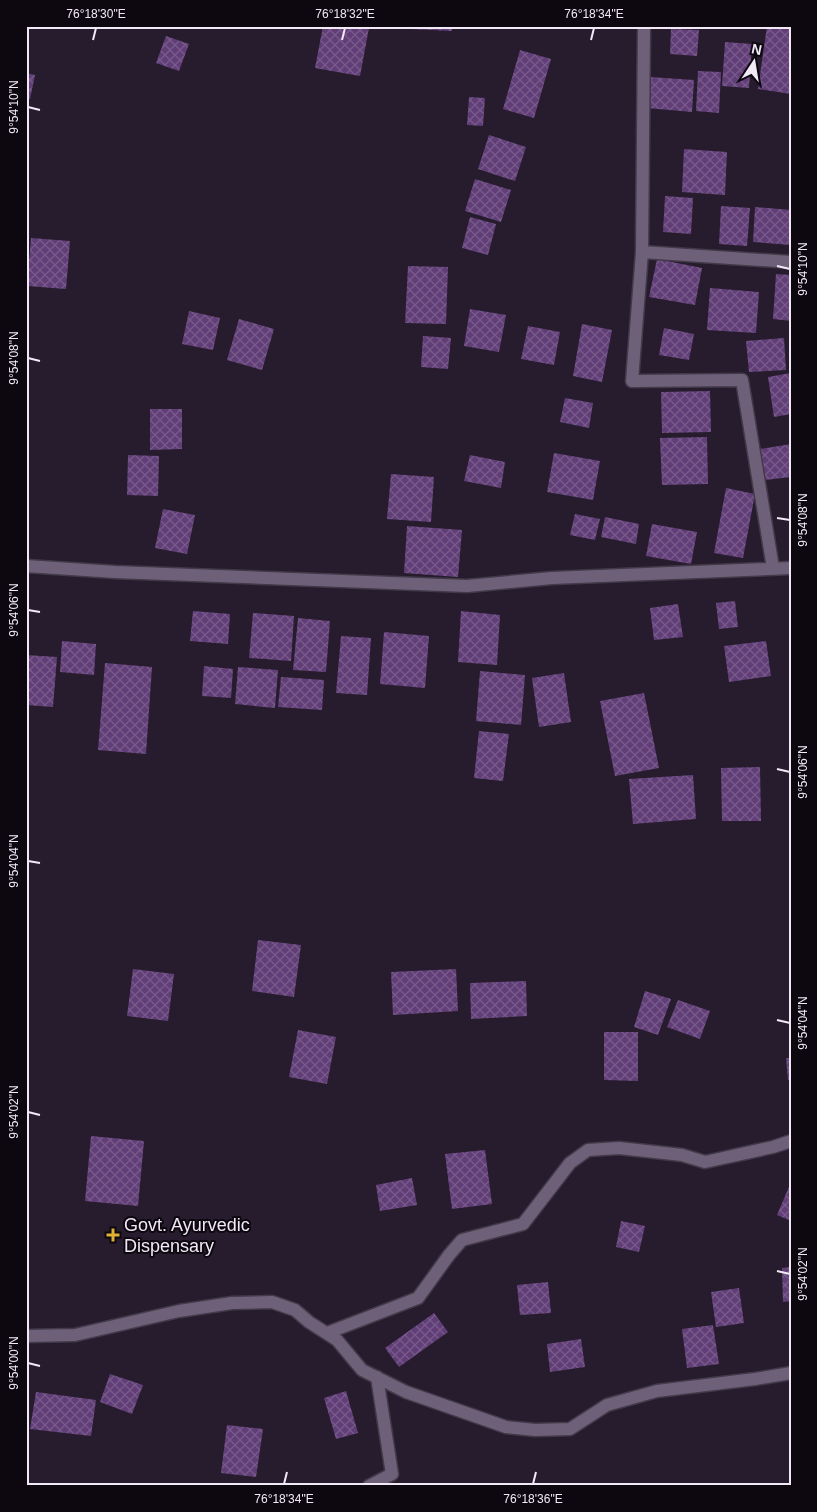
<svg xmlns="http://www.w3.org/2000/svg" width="817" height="1512" viewBox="0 0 817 1512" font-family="Helvetica,sans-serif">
	<defs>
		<pattern id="building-cross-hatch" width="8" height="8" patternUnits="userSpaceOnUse" patternTransform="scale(1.25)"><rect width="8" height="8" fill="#613e77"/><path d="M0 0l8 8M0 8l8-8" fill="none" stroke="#785a8b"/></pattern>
	</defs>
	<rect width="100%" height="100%" fill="#261c2d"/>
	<path fill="url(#building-cross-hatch)" d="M 323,26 L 359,26 L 369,28 L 360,76 L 315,68 Z
		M 410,26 L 452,26 L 452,31 L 410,29 Z
		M 767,26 L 791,26 L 791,94 L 758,89 Z
		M 671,29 L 699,30 L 697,56 L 670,54 Z
		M 166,36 L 189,44 L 179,71 L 156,63 Z
		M 725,42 L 752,44 L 749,88 L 722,86 Z
		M 520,50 L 551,59 L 534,118 L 503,109 Z
		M 698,71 L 721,72 L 719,113 L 696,111 Z
		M 26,73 L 35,75 L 30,99 L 26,98 Z
		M 650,77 L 694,80 L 692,112 L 647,108 Z
		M 469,97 L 485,98 L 483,126 L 467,125 Z
		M 489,135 L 526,147 L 515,181 L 478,169 Z
		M 684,149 L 727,152 L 725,195 L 682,192 Z
		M 475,179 L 511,190 L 501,222 L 465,211 Z
		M 665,196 L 693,198 L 691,234 L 663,232 Z
		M 721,206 L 750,208 L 747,246 L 719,244 Z
		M 755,207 L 791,210 L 791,245 L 753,242 Z
		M 470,217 L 496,224 L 488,255 L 462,248 Z
		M 31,238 L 70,241 L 66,289 L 27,286 Z
		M 657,259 L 702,268 L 695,305 L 649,297 Z
		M 408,266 L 448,267 L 446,324 L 405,323 Z
		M 776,274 L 791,275 L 791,321 L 773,319 Z
		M 710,288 L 759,292 L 756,333 L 707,330 Z
		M 470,309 L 506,315 L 499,352 L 464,346 Z
		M 189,311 L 220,318 L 213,350 L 182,344 Z
		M 239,319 L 274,329 L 262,370 L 227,360 Z
		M 582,324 L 612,330 L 602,382 L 573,376 Z
		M 528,326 L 560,332 L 554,365 L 521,359 Z
		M 664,328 L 694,334 L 689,360 L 659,355 Z
		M 423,336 L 451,338 L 448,369 L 421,367 Z
		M 784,338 L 786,370 L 749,372 L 746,341 Z
		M 791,373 L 791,414 L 774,417 L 768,377 Z
		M 710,391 L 711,432 L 662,433 L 661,392 Z
		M 565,398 L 593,403 L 589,428 L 560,422 Z
		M 150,409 L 182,409 L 182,449 L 150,450 Z
		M 707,437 L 708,484 L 662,485 L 660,438 Z
		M 791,444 L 791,477 L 765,480 L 760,449 Z
		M 554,453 L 600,461 L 593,500 L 547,492 Z
		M 128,455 L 159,456 L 158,496 L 127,495 Z
		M 470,455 L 505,462 L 501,488 L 464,481 Z
		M 391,474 L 434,477 L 431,522 L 387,519 Z
		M 726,488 L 755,494 L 743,558 L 714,553 Z
		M 163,509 L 195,515 L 187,554 L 155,548 Z
		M 575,514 L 600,519 L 595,540 L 570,535 Z
		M 605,517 L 639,524 L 636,544 L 601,537 Z
		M 652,524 L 697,532 L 691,564 L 646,556 Z
		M 407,526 L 462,530 L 458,577 L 404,573 Z
		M 735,601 L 738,627 L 719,629 L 716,603 Z
		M 678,604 L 683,637 L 654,640 L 650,608 Z
		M 193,611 L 230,614 L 228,644 L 190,641 Z
		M 461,611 L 500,615 L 497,665 L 458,662 Z
		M 253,613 L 294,616 L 291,661 L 249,658 Z
		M 298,618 L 330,621 L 326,672 L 293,670 Z
		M 384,632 L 429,636 L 425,688 L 380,684 Z
		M 341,636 L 371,638 L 367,695 L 336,693 Z
		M 62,641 L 96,644 L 94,675 L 60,672 Z
		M 766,641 L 771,676 L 729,682 L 724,646 Z
		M 26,655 L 57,657 L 53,707 L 26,705 Z
		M 105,663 L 152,667 L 146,754 L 98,750 Z
		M 204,666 L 233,669 L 231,698 L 202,696 Z
		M 238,667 L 278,670 L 275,708 L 235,704 Z
		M 480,671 L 525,675 L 521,725 L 476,721 Z
		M 564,673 L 571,722 L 539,727 L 532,678 Z
		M 281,677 L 324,680 L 322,710 L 278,707 Z
		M 644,693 L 659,768 L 615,776 L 600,701 Z
		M 479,731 L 509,734 L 503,781 L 474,778 Z
		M 760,767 L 761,821 L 722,821 L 721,768 Z
		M 693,775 L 696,819 L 633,824 L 629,779 Z
		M 258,940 L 301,945 L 294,997 L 252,991 Z
		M 133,969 L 174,974 L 168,1021 L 127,1016 Z
		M 456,969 L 458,1011 L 393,1015 L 391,972 Z
		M 526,981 L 527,1016 L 471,1019 L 470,983 Z
		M 645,991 L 671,999 L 658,1035 L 634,1027 Z
		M 678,1000 L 710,1011 L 700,1039 L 667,1027 Z
		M 298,1030 L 336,1037 L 327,1084 L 289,1077 Z
		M 604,1032 L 638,1032 L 638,1081 L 604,1080 Z
		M 786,1058 L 791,1058 L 791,1080 L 788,1080 Z
		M 91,1136 L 144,1141 L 138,1206 L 85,1201 Z
		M 485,1150 L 492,1204 L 452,1209 L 445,1154 Z
		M 412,1178 L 417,1205 L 380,1211 L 376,1185 Z
		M 791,1182 L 791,1221 L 777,1215 Z
		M 621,1221 L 645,1226 L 639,1252 L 616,1247 Z
		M 791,1267 L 791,1301 L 783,1302 L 782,1268 Z
		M 548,1282 L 551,1313 L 520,1315 L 517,1285 Z
		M 739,1288 L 744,1323 L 716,1327 L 711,1292 Z
		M 434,1313 L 448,1332 L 399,1367 L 385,1348 Z
		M 713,1325 L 719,1364 L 687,1368 L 682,1329 Z
		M 581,1339 L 585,1367 L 550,1372 L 547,1344 Z
		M 110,1374 L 143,1385 L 132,1414 L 100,1402 Z
		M 346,1391 L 358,1433 L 336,1439 L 324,1398 Z
		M 36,1392 L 96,1400 L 91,1436 L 30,1429 Z
		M 227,1425 L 263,1429 L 256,1477 L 221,1473 Z"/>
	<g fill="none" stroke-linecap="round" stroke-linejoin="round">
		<g stroke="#423949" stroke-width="15">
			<path id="minor" d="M 644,26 L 642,252 L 632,381 L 742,380 L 773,568
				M 642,252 L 791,262
				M 26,566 L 115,572 L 467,586 L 552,578 L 791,568
				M 327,1333 L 418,1298 L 449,1255 L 462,1240 L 523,1224 L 570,1163 L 588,1150 L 619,1148 L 682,1155 L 705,1162 L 773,1147 L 791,1141
				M 26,1336 L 75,1335 L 179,1311 L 232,1303 L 272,1302 L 295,1310 L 309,1322 L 337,1340 L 362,1370 L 406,1392 L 506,1427 L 535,1430 L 570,1429 L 607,1405 L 657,1391 L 755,1379 L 791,1373
				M 369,1486 L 392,1474 L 377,1377"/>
		</g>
		<use href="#minor" stroke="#6f607a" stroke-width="12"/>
	</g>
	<path fill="none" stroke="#f1eaf6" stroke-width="2" d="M 93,40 L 96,28M 342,40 L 345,28M 591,40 L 594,28M 28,107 L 40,110M 777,266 L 790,269M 28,358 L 40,361M 777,518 L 790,520M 28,610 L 40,612M 777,769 L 790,772M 28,861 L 40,863M 777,1020 L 790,1023M 28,1112 L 40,1115M 777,1271 L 790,1274M 28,1363 L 40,1366M 284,1484 L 287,1472M 533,1484 L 536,1472"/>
	<path fill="#e0b034" stroke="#0d0810" stroke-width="2" d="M110.5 1227.5h5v5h5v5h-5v5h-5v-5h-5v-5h5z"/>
	<g text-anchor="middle" stroke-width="4" stroke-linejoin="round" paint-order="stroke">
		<g font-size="18" fill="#f1eaf6" stroke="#0d0810" text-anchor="start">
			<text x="124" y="1231">Govt. Ayurvedic<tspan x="124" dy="21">Dispensary</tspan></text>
		</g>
	</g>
	<rect width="817" height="1512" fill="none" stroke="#0d0810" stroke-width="55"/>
	<g transform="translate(754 62) rotate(12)" stroke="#0d0810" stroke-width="4" paint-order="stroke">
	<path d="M0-4L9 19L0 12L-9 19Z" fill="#f1eaf6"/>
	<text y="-8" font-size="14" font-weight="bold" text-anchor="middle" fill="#f1eaf6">N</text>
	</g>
	<rect x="28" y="28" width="762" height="1456" fill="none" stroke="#f1eaf6" stroke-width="2"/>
	<g font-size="12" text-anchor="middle" fill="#f1eaf6">
		<text x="96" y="18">76°18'30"E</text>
		<text x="345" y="18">76°18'32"E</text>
		<text x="594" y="18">76°18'34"E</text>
		<text transform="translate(14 107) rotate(-90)" y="4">9°54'10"N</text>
		<text transform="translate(803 269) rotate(-90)" y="4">9°54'10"N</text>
		<text transform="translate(14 358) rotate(-90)" y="4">9°54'08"N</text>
		<text transform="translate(803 520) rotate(-90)" y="4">9°54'08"N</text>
		<text transform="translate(14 610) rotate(-90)" y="4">9°54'06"N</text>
		<text transform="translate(803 772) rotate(-90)" y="4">9°54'06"N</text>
		<text transform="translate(14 861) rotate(-90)" y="4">9°54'04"N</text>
		<text transform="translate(803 1023) rotate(-90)" y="4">9°54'04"N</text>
		<text transform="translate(14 1112) rotate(-90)" y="4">9°54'02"N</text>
		<text transform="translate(803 1274) rotate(-90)" y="4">9°54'02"N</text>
		<text transform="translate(14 1363) rotate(-90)" y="4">9°54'00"N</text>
		<text x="284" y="1503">76°18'34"E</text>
		<text x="533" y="1503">76°18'36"E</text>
	</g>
</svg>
